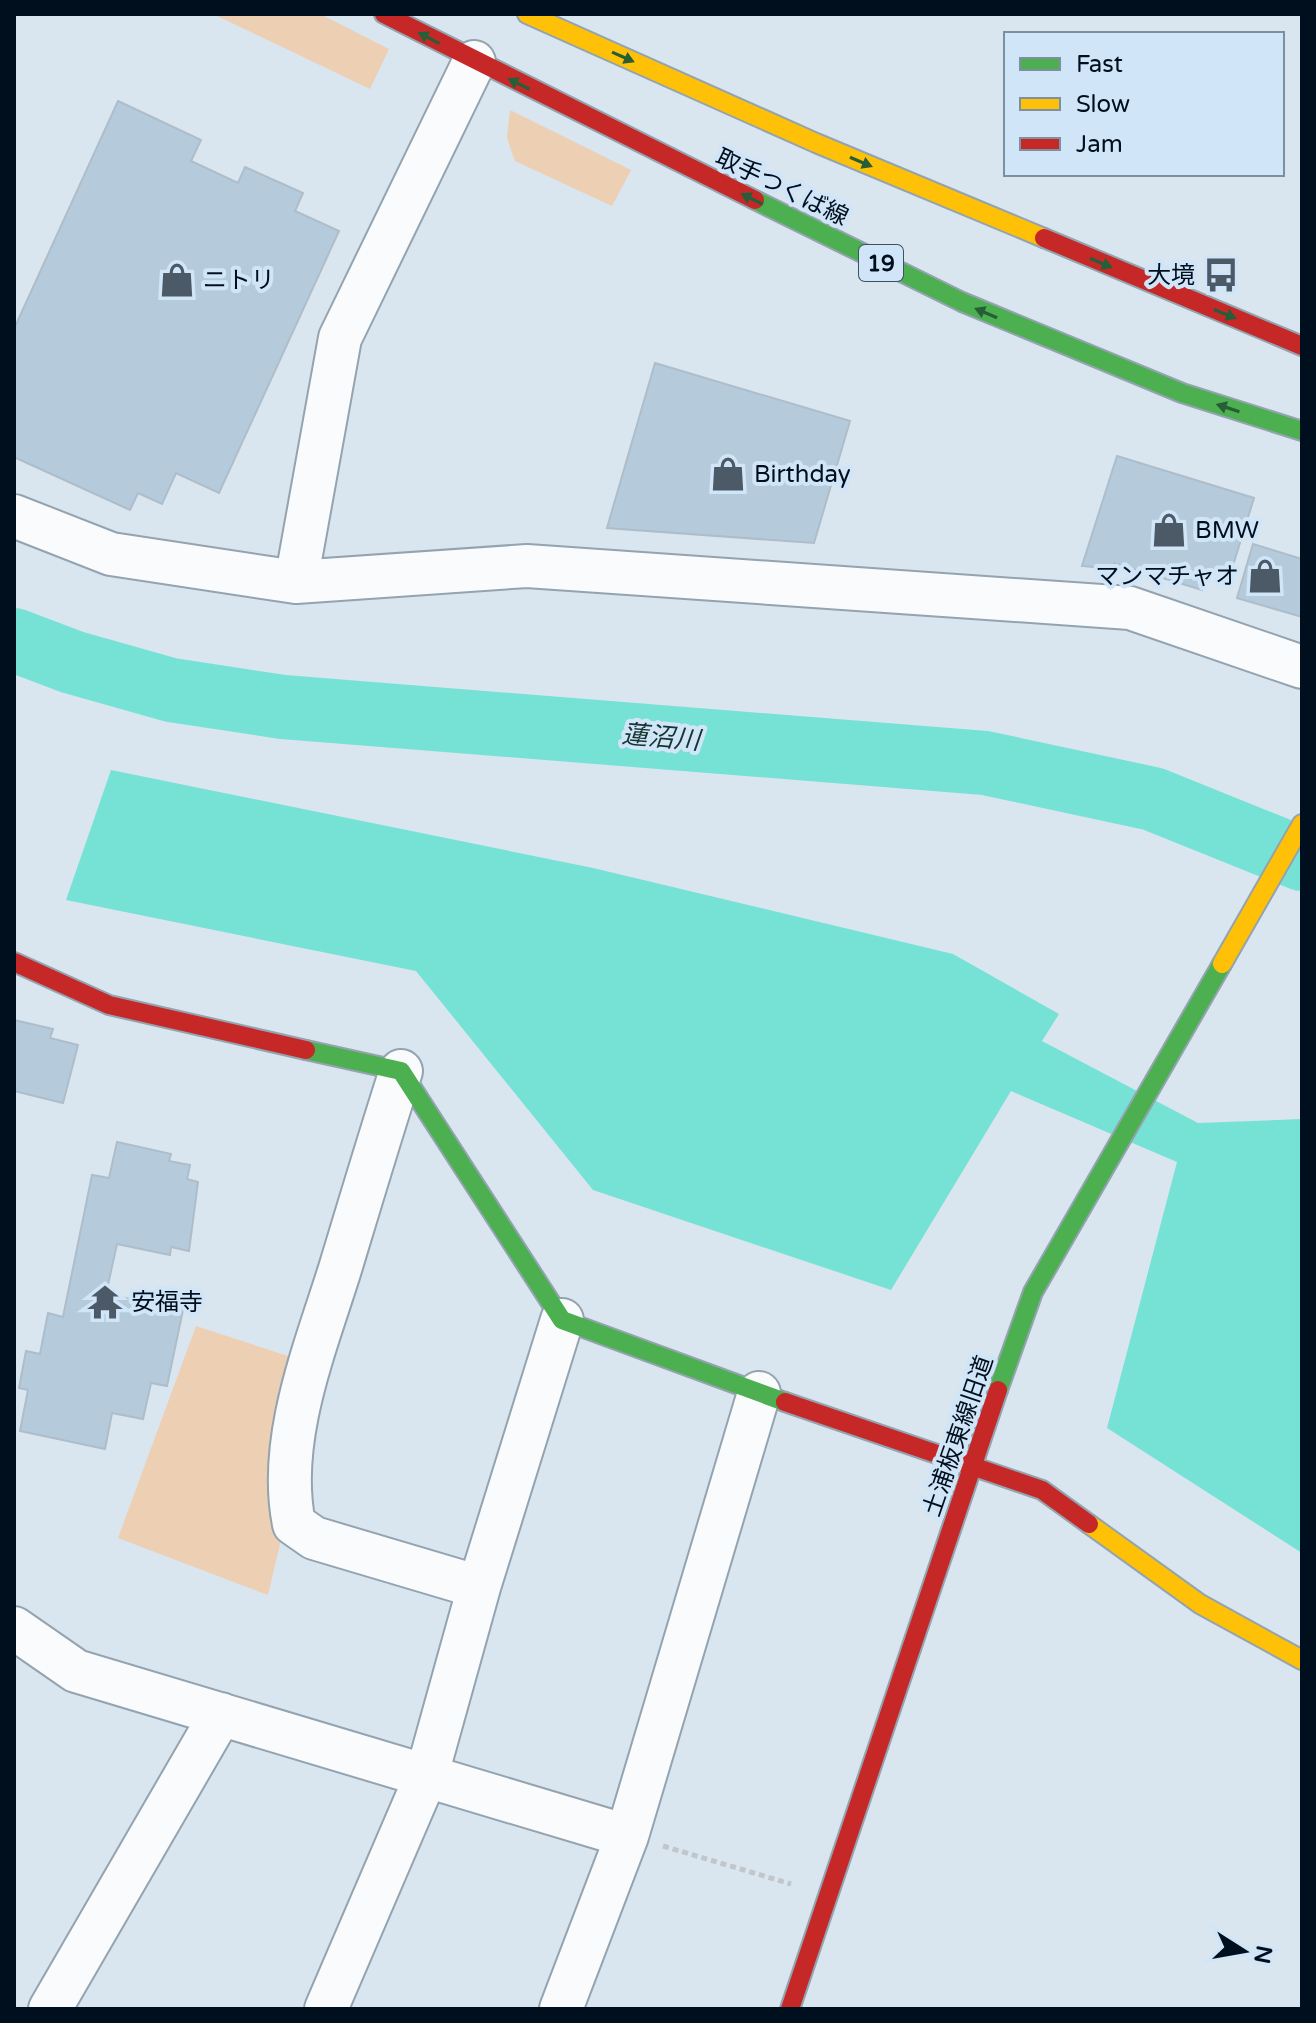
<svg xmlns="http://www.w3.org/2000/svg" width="1316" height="2023" viewBox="0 0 1316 2023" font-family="'Varela Round','Noto Sans JP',sans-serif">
	<rect width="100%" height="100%" fill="#d9e5ef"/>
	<path fill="#edcfb4" d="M 213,14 L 320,14 L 389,49 L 370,89 Z
		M 510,110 L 631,170 L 612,206 L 515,161 L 507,138 Z
		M 196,1326 L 294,1358 L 271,1451 L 269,1482 L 280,1544 L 268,1595 L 118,1538 Z"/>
	<path fill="#76e2d6" d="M 111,770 L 593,868 L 953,954 L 1059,1014 L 1042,1041 L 1198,1123 L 1302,1119 L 1302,1553 L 1107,1428 L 1177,1162 L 1011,1091 L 891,1290 L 593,1190 L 416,971 L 66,900 Z"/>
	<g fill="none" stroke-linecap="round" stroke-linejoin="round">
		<path stroke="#76e2d6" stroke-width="64" d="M 14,640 L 72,662 L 171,690 L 283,707 L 985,763 L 1153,799 L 1302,859"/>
	</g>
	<path fill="#b5cbdc" stroke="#aebdca" stroke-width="2" d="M 118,101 L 201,140 L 191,161 L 238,183 L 245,167 L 303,193 L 295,211 L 339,231 L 219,493 L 176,473 L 162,504 L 138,493 L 130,510 L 14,457 L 14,329 Z
		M 655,363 L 850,421 L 814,543 L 607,528 Z
		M 1117,456 L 1254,498 L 1229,578 L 1208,571 L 1202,590 L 1114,563 L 1112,569 L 1082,566 Z
		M 1253,544 L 1302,559 L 1302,617 L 1237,598 Z
		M 14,1020 L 53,1029 L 50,1038 L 78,1045 L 63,1103 L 14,1091 Z
		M 117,1142 L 171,1154 L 169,1161 L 190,1165 L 187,1179 L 198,1182 L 189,1251 L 171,1247 L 170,1255 L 117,1244 L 106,1294 L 183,1310 L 167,1386 L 151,1383 L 143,1419 L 112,1413 L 105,1449 L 20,1431 L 28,1390 L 19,1388 L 26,1351 L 40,1354 L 48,1313 L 63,1317 L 92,1175 L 109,1178 Z"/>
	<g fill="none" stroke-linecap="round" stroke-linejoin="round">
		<g stroke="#93a3af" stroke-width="46">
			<path id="street" d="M 14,516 L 111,554 L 296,582 L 527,566 L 1130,608 L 1302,667
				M 296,582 L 340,338 L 474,62
				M 401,1071 C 380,1136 360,1203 340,1269 C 315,1349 277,1440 294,1524 L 314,1538 L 479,1587
				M 14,1628 L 76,1671 L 627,1836
				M 50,2009 L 221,1714
				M 326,2009 L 427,1774 L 479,1587 L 562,1320
				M 561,2009 L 627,1836 L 759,1393"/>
		</g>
		<g stroke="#93a3af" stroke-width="22">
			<path id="fast" d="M 755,200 L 962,302 L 1182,393 L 1302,431
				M 306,1050 L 401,1071 L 562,1320 L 785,1402
				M 998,1390 L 1033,1292 L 1222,964"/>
		</g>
		<g stroke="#93a3af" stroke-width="22">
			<path id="slow" d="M 527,14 L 816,143 L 1044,238
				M 1222,964 L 1302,824
				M 1089,1524 L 1200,1604 L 1302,1660"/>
		</g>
		<g stroke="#93a3af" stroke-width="22">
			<path id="jam" d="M 384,14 L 755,200
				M 1044,238 L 1302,346
				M 14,962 L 109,1005 L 306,1050
				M 785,1402 L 1042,1490 L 1089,1524
				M 790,2009 L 998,1390"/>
		</g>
		<path stroke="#c1c6ca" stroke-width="5" stroke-dasharray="6 4" stroke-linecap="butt" d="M 663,1846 L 791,1884"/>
		<use href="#street" stroke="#f9fbfd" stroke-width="42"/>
		<use href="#fast" stroke="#4caf50" stroke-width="18"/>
		<use href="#slow" stroke="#ffc107" stroke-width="18"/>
		<use href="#jam" stroke="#c62828" stroke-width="18"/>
	</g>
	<defs><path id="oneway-solid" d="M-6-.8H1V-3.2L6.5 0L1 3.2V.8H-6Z" transform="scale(2)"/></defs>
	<g fill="#265f37">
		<use href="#oneway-solid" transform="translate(429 38) rotate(-152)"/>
		<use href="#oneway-solid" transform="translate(623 57) rotate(24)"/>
		<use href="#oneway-solid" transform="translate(519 84) rotate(-154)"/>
		<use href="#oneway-solid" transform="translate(861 162) rotate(23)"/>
		<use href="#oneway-solid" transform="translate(752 199) rotate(-154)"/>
		<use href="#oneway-solid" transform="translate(1101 263) rotate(23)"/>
		<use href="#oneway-solid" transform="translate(986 313) rotate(-157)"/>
		<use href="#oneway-solid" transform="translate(1225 314) rotate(22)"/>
		<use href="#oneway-solid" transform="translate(1228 408) rotate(-162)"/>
	</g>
	<defs>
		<g id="bus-bare" transform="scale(2.76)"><path d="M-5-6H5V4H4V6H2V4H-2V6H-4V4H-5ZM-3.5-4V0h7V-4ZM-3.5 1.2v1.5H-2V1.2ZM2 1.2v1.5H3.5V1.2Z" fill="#4c5a67" stroke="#d0e6f8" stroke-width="2.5" paint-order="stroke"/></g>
		<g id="shop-bare" transform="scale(2.76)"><path d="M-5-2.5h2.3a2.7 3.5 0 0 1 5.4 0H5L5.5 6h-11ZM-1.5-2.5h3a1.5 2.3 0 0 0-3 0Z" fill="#4c5a67" stroke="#d0e6f8" stroke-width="2.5" paint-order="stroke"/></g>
		<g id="temple-bare" transform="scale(2.76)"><path d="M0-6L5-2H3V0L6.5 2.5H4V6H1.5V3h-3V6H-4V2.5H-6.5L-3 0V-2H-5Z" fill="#4c5a67" stroke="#d0e6f8" stroke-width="2.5" paint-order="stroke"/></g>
	</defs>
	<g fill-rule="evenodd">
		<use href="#bus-bare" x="1221" y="275"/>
		<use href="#shop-bare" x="177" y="280"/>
		<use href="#shop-bare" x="728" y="474"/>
		<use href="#shop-bare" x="1169" y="530"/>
		<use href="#shop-bare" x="1265" y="576"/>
		<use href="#temple-bare" x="105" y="1302"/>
	</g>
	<g text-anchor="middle" stroke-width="8" stroke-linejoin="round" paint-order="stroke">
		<rect fill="#d0e6f8" stroke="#3e505f" stroke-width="2" x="859" y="245" width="44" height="36" rx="6"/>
		<g font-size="22" font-weight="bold" fill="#000f1e">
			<text x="881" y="271">19</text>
		</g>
		<g font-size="24" fill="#000f1e" stroke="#d0e6f8">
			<text transform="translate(782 187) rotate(26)" y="8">取手つくば線</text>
			<text transform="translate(958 1436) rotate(-71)" y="8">土浦板東線旧道</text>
		</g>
		<g font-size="24" fill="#000f1e" stroke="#d0e6f8" text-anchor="start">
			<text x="1195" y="283" text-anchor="end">大境</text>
			<text x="203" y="288">ニトリ</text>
			<text x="754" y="482">Birthday</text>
			<text x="1195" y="538">BMW</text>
			<text x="1239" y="584" text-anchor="end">マンマチャオ</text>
			<text x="131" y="1310">安福寺</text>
		</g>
		<g font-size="26" font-style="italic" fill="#163430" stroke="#d0e6f8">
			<text transform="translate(661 737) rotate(5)" y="9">蓮沼川</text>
		</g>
	</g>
	<rect width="1316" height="2023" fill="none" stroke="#000f1e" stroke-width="32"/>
	<rect x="1004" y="32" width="280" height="144" fill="#d0e6f8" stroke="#7d90a1" stroke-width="2"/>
	<rect x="1020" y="58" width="40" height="12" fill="#4caf50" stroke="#7d90a1" stroke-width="2"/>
	<text x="1076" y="72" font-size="24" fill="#000f1e">Fast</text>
	<rect x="1020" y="98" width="40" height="12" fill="#ffc107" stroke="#7d90a1" stroke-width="2"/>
	<text x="1076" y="112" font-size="24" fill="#000f1e">Slow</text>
	<rect x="1020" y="138" width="40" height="12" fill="#c62828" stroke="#7d90a1" stroke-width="2"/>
	<text x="1076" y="152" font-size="24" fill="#000f1e">Jam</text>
	<g transform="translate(1244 1951) rotate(101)" stroke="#d0e6f8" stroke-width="6" paint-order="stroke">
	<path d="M0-6L14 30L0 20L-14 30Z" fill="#000f1e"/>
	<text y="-12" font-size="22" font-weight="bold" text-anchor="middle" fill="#000f1e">N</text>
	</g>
</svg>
